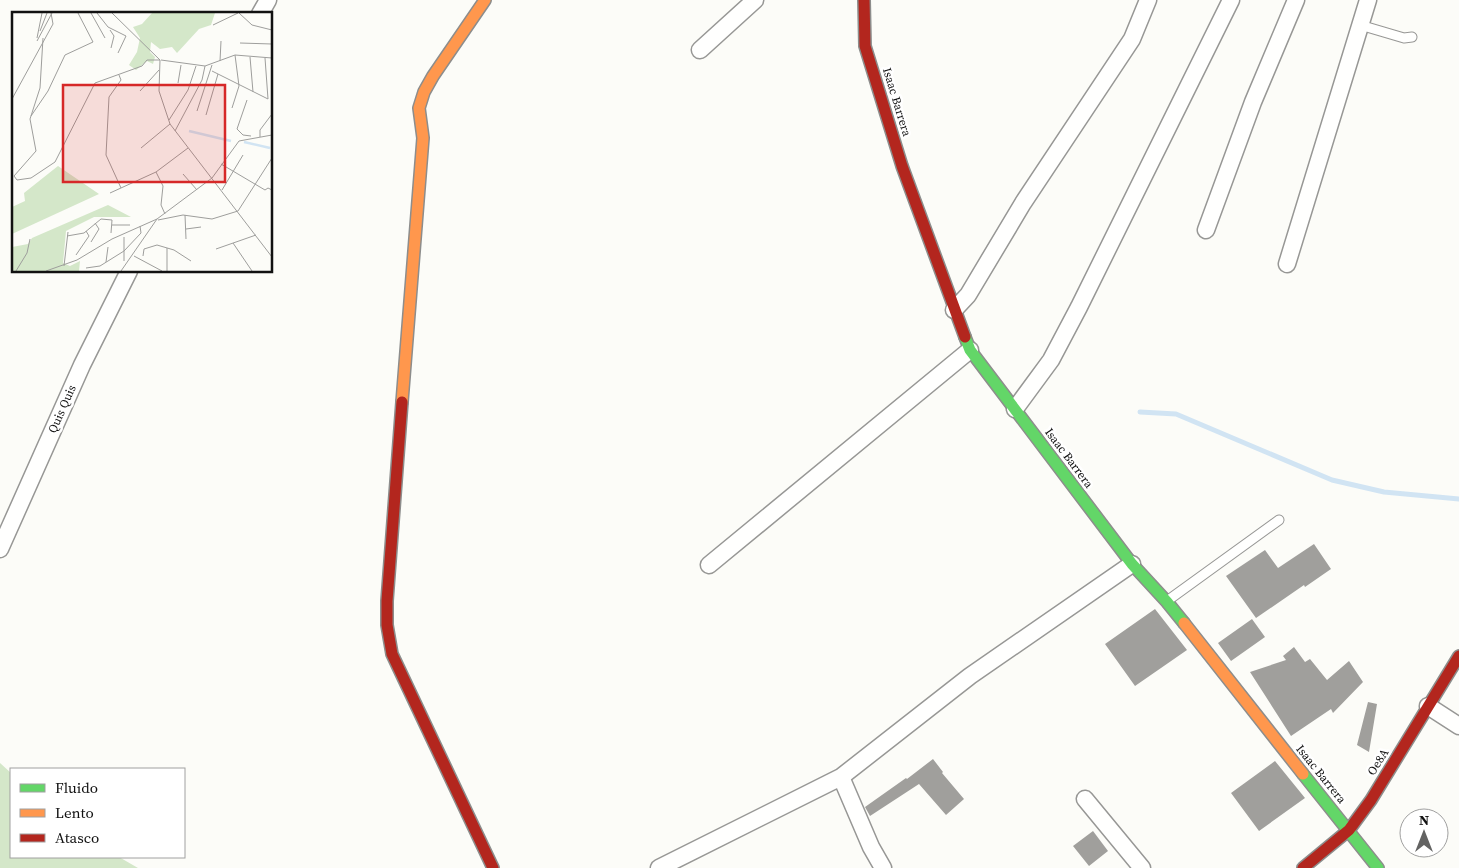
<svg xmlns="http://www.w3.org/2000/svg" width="1459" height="868" viewBox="0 0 1459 868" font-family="'Source Serif 4',serif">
	<rect width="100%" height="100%" fill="#fcfcf8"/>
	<path fill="#d4e7c9" d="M 0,763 L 11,773 L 11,857 L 119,857 L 138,868 L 0,868 Z"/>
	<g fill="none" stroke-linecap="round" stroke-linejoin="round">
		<path stroke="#d1e4f3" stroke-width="5" d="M 1140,412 L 1176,414 L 1332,480 L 1384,492 L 1459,499"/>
	</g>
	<path fill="#a09f9c" d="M 1314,544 L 1331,569 L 1305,587 L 1304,585 L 1256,618 L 1226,576 L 1265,550 L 1278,568 Z
		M 1155,609 L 1187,650 L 1135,686 L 1105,644 Z
		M 1252,619 L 1265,637 L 1231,661 L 1218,643 Z
		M 1294,647 L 1305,662 L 1310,659 L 1327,680 L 1349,661 L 1363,682 L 1333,713 L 1331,709 L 1291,736 L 1250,672 L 1286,660 L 1283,656 Z
		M 1368,702 L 1377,704 L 1369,752 L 1357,745 Z
		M 933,759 L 943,772 L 942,773 L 964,799 L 946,815 L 919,784 L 870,816 L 865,807 L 906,778 L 907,779 Z
		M 1275,761 L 1305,798 L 1259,831 L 1231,793 Z
		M 1093,831 L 1108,851 L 1089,866 L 1073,846 Z"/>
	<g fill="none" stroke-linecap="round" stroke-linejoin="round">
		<g stroke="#979795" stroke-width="11">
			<path id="lane" d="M 1360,25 L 1404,38 L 1412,37
				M 1167,601 L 1279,520"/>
		</g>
		<g stroke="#979795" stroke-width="19">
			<path id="street" d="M 260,14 L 268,0
				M 700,50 L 755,0
				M 1206,230 L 1253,102 L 1296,0
				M 1287,264 L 1368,0
				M 954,310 L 968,295 L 1023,203 L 1132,39 L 1148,0
				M 1015,409 L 1051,360 L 1079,307 L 1231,0
				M 0,549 L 82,365 L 129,271
				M 709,565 L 970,350
				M 1428,706 L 1459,726
				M 841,777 L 871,847 L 883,868
				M 1085,799 L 1142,868
				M 659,868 L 841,777 L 970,676 L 1132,564"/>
		</g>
		<g stroke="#8d8d8c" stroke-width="14">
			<path id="fast" d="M 965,337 L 970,350 L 1132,564 L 1167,602 L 1184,623
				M 1303,774 L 1378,868"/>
		</g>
		<g stroke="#8d8d8c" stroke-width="14">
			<path id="slow" d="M 402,402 L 423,138 L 419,108 L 424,92 L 433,76 L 485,0
				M 1184,623 L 1303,774"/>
		</g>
		<g stroke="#8d8d8c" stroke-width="14">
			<path id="jam" d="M 864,0 L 865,46 L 902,166 L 965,337
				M 402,402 L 387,601 L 387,625 L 392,654 L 493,868
				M 1303,868 L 1349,830 L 1371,800 L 1459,656"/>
		</g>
		<use href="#lane" stroke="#fffffe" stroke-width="9"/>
		<use href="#street" stroke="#fffffe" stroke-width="16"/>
		<use href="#fast" stroke="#63d668" stroke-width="11"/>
		<use href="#slow" stroke="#ff974d" stroke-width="11"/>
		<use href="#jam" stroke="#b3261e" stroke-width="11"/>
	</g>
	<g text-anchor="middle" stroke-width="5" stroke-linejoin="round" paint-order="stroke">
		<g font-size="12" fill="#111" stroke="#fff">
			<text transform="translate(897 102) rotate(73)" y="4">Isaac Barrera</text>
			<text transform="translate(62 409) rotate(-66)" y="4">Quis Quis</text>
			<text transform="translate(1069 458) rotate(53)" y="4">Isaac Barrera</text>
			<text transform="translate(1378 762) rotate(-58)" y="4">Oe8A</text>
			<text transform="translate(1321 774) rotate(51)" y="4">Isaac Barrera</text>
		</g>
	</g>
	<g transform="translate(12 12)">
		<rect width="260" height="260" fill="#fcfcf8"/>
		<path d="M 140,1 L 203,1 L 199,13 L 187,17 L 165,41 L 160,35 L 148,37 L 139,30 L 138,40 L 143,45 L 141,52 L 135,49 L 124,58 L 117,53 L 125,40 L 128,26 L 121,15 L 130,12 ZM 46,154 L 87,182 L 0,222 L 0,195 L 13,189 L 12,181 ZM 96,193 L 119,205 L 82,205 L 54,219 L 51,251 L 58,254 L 68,249 L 67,259 L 0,259 L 0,235 L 16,232 L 20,226 Z" fill="#d4e7c9"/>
		<path fill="none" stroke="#d1e4f3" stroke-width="2.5" d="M 177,119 L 219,129M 232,130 L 258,136"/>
		<path fill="none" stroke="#9e9e9c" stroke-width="1" d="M 79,1 L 93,26M 85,1 L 96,15 L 114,24 L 106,41M 100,1 L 148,48M 227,1 L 240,13 L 260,18M 201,13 L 226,1M 98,18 L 102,24 L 99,36M 28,19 L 35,1M 25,26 L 30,1M 31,26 L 28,76 L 18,107 L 24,139 L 2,164 L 5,168 L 19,166 L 43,150 L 83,71 L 130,54 L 135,48 L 148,48M 25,29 L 40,1M 228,31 L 260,32M 238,45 L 241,80M 148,48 L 147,79 L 158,112 L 260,245M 149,48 L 193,54 L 223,43 L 260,46M 208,49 L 209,29M 200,59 L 256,87 L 253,46M 107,63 L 109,68 L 97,85 L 94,143 L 109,176M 166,71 L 169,53M 128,79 L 147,58M 0,87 L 41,12 L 39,1M 235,88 L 225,117 L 231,123 L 239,124M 220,96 L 227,74 L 223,43M 185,99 L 200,53M 194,103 L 206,62M 19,104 L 36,79 L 53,43 L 81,30 L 66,1M 157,108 L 176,78 L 184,54M 163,119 L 190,68 L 193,54M 248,125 L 248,118 L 260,102M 129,136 L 158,112M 209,152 L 253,178 L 256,176 L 260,178M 144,160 L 151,174 L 149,193 L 153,202M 171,162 L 185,178M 210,178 L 231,143M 98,181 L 144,160 L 176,136M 173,203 L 174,227M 146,208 L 171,203 L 200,207 L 226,199 L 260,146M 100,213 L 118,213M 174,217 L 189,215M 55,224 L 72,221 L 89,207 L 100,208 L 99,221M 112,225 L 112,249M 79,230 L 87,217 L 83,211M 221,231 L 240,259M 204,237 L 244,223M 64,243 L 77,224 L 74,219M 122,244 L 150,259M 131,244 L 132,237 L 145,233 L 162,238 L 179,249M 94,250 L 96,235M 52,254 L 56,220M 74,256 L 88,254 L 112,239 L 129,221 L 128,214M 4,259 L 15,241 L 18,227M 34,259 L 65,248 L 100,227 L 145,207 L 200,166 L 227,129 L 260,123M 109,259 L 145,207M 155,259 L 155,236"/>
		<path fill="#d62828" fill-opacity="0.15" stroke="#d62828" stroke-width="2.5" d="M 51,73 L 213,73 L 213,170 L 51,170 Z"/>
		<rect width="260" height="260" fill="none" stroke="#111" stroke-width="2.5"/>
	</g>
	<rect x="10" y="768" width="175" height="90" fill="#ffffff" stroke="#a0a0a0"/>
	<rect x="20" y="784" width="25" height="8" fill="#63d668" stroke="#a0a0a0"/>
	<text x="55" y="793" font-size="15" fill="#111111">Fluido</text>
	<rect x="20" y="809" width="25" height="8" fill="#ff974d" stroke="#a0a0a0"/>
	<text x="55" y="818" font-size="15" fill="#111111">Lento</text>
	<rect x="20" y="834" width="25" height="8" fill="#b3261e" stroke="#a0a0a0"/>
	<text x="55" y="843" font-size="15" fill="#111111">Atasco</text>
	<g transform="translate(1424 833)"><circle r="24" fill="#ffffff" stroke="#a0a0a0"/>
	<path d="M0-4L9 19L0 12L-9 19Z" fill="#636362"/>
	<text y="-8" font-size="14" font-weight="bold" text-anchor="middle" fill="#111111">N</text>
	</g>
</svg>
